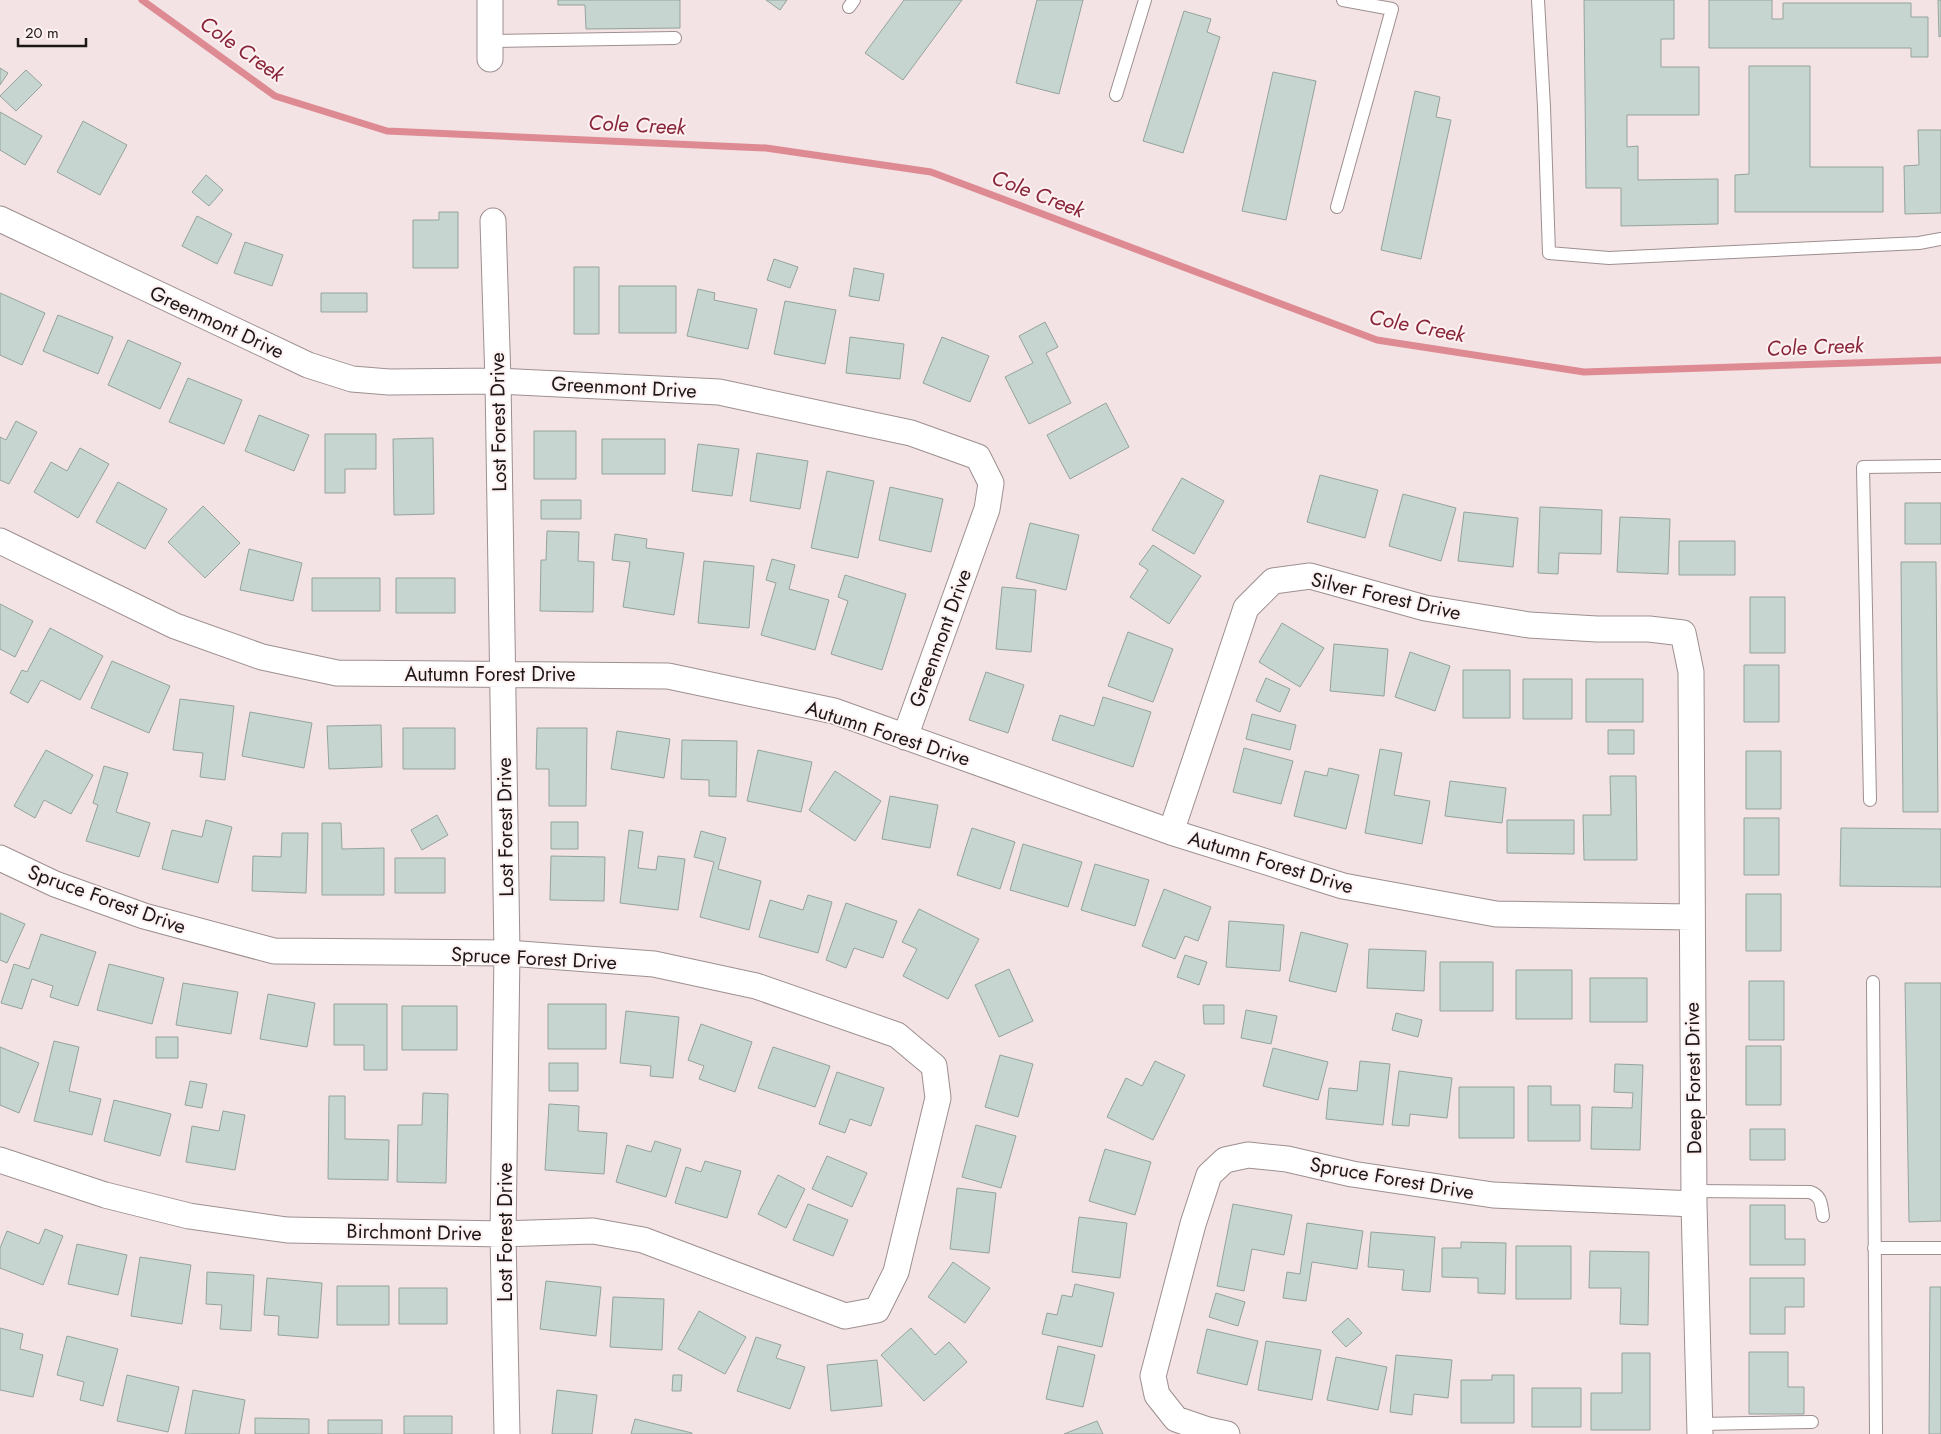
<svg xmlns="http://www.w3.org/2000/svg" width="1941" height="1434" viewBox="0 0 1941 1434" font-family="Jost,sans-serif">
	<rect width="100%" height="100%" fill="#f3e3e4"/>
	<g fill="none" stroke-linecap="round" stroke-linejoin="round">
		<path stroke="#de8a92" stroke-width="7" d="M 142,0 L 275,96 L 387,131 L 766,148 L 931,172 L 1377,340 L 1584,372 L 1941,360"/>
	</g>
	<path fill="#c6d5d0" stroke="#95a39d" d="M 558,0 L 680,0 L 680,28 L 586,29 L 585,5 L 558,5 Z
		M 766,0 L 787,0 L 780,10 Z
		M 904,0 L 962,0 L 903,80 L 865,53 Z
		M 1037,0 L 1083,0 L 1059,94 L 1016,83 Z
		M 1584,0 L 1674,0 L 1674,39 L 1661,39 L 1661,67 L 1699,67 L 1699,115 L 1627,115 L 1627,147 L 1638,146 L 1638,180 L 1718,179 L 1718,224 L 1621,226 L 1621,188 L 1586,188 Z
		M 1709,0 L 1772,0 L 1772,19 L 1783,19 L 1783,3 L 1911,3 L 1911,17 L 1928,17 L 1928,57 L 1911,57 L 1911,48 L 1709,48 Z
		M 1938,0 L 1941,0 L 1941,36 L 1939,37 Z
		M 1184,11 L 1211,19 L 1207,32 L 1220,37 L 1183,153 L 1143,141 Z
		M 1749,66 L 1810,66 L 1810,167 L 1883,167 L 1883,212 L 1735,212 L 1735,175 L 1749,174 Z
		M 0,68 L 8,73 L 0,85 Z
		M 26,70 L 42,85 L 16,111 L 0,96 Z
		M 1273,72 L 1316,81 L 1286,220 L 1242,211 Z
		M 1415,91 L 1440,97 L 1436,117 L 1451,120 L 1421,259 L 1381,250 Z
		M 0,112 L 42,136 L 25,165 L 0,150 Z
		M 83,121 L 127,145 L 100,195 L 57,172 Z
		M 1918,130 L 1941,130 L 1941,213 L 1905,214 L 1904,166 L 1919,165 Z
		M 206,175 L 223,190 L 209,206 L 192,192 Z
		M 439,212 L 458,212 L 458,268 L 413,268 L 413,220 L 439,220 Z
		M 197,216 L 232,234 L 217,264 L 182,246 Z
		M 245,242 L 283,255 L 272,286 L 234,273 Z
		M 774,259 L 798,267 L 790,288 L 767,280 Z
		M 574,267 L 599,267 L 599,334 L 574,334 Z
		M 854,268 L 884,274 L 879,301 L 849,296 Z
		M 619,286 L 676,286 L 676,333 L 619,333 Z
		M 698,289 L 715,293 L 714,300 L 757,309 L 748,349 L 687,336 Z
		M 0,293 L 45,313 L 22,365 L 0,355 Z
		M 321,293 L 367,293 L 367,312 L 321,312 Z
		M 785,301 L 836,310 L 825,364 L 774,354 Z
		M 58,315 L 113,337 L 98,374 L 43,351 Z
		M 1045,322 L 1058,347 L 1046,353 L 1071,403 L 1029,424 L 1005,377 L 1033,363 L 1019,336 Z
		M 850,337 L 904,344 L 900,379 L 846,373 Z
		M 942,337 L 989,356 L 970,402 L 923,383 Z
		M 128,340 L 181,363 L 160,409 L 108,385 Z
		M 188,378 L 242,400 L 224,444 L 169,422 Z
		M 1106,403 L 1129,447 L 1070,479 L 1047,435 Z
		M 259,415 L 309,435 L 294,471 L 245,451 Z
		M 16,421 L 37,432 L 9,484 L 0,480 L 0,437 L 6,440 Z
		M 534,431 L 576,431 L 576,479 L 534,479 Z
		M 325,434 L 376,434 L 376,469 L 345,469 L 345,493 L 325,493 Z
		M 433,438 L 434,514 L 394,515 L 393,439 Z
		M 602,439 L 665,439 L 665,474 L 602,474 Z
		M 698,444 L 739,449 L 732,496 L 692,491 Z
		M 80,448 L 109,464 L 78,518 L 34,492 L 51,462 L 67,471 Z
		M 757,453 L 808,461 L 800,509 L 750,501 Z
		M 827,471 L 874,481 L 858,558 L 811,548 Z
		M 1320,475 L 1378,490 L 1365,538 L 1307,522 Z
		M 1182,478 L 1224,501 L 1194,554 L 1152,530 Z
		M 118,482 L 167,509 L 145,549 L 96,522 Z
		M 890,487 L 943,499 L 931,552 L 879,540 Z
		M 1403,494 L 1456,508 L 1441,561 L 1389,546 Z
		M 541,500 L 581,500 L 581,519 L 541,519 Z
		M 1905,503 L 1941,503 L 1941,544 L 1905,544 Z
		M 203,506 L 240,543 L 205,578 L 168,542 Z
		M 1540,507 L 1602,510 L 1601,554 L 1559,553 L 1558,574 L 1538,573 Z
		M 1464,512 L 1518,518 L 1513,567 L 1458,561 Z
		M 1620,517 L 1670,519 L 1668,574 L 1617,572 Z
		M 1030,523 L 1079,535 L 1066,590 L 1016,578 Z
		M 547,531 L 579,532 L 578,561 L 594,562 L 593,612 L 540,611 L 541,560 L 546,560 Z
		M 615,534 L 647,539 L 646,548 L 684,553 L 674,615 L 623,607 L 630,562 L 612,560 Z
		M 1679,541 L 1735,541 L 1735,575 L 1679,575 Z
		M 1153,545 L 1201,576 L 1169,624 L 1130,597 L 1148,570 L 1139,564 Z
		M 249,549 L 302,563 L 293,601 L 240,590 Z
		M 772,559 L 795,565 L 789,589 L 829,600 L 815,650 L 761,635 L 776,583 L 766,580 Z
		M 704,561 L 754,566 L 749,628 L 698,623 Z
		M 1901,562 L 1936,562 L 1938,812 L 1903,812 Z
		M 845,575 L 906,594 L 882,670 L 831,654 L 848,601 L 838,597 Z
		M 312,578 L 380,578 L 380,611 L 312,611 Z
		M 396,578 L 455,578 L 455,613 L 396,613 Z
		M 1002,587 L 1036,590 L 1031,652 L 996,649 Z
		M 1750,597 L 1785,597 L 1785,653 L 1750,653 Z
		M 0,604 L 33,621 L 15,657 L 0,649 Z
		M 1282,623 L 1324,648 L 1300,687 L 1259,662 Z
		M 50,628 L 103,656 L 80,700 L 41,680 L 28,703 L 10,693 L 22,670 L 27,672 Z
		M 1128,632 L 1173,649 L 1153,702 L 1108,686 Z
		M 1334,644 L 1388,649 L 1384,696 L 1330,691 Z
		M 1410,652 L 1450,666 L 1435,711 L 1395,697 Z
		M 112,661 L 170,686 L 149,733 L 91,708 Z
		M 1744,665 L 1779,665 L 1779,722 L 1744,722 Z
		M 1463,670 L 1510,670 L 1510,718 L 1463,718 Z
		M 986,672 L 1024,685 L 1008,733 L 969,720 Z
		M 1266,678 L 1290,689 L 1280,712 L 1256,701 Z
		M 1523,679 L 1572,679 L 1572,719 L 1523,719 Z
		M 1586,679 L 1643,679 L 1643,722 L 1586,722 Z
		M 1103,697 L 1151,712 L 1133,767 L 1052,740 L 1060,715 L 1094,726 Z
		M 180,699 L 234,706 L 225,780 L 200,777 L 203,753 L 173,750 Z
		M 250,712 L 312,723 L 304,768 L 242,756 Z
		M 1252,714 L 1296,725 L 1290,750 L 1246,739 Z
		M 381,725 L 382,767 L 329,769 L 327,726 Z
		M 403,728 L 455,728 L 455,769 L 403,769 Z
		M 537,728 L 587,728 L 586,806 L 549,806 L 549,769 L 536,769 Z
		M 1608,730 L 1634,730 L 1634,754 L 1608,754 Z
		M 617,731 L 670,739 L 664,778 L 611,769 Z
		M 682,740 L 737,741 L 736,797 L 709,796 L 709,780 L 681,779 Z
		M 1244,748 L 1293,761 L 1281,804 L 1233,792 Z
		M 1380,749 L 1402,753 L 1394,795 L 1430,801 L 1422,844 L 1365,833 Z
		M 46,750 L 93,775 L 71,814 L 44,800 L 35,818 L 14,806 Z
		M 758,750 L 812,762 L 801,812 L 747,801 Z
		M 1746,751 L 1781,751 L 1781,809 L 1746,809 Z
		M 104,766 L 128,773 L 116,812 L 150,823 L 139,857 L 86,841 L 98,805 L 93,803 Z
		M 1329,768 L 1359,775 L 1346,829 L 1294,816 L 1305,771 L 1327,776 Z
		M 835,771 L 881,801 L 855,841 L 809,810 Z
		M 1610,776 L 1636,776 L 1637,860 L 1584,860 L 1583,815 L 1611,815 Z
		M 1450,781 L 1506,788 L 1502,823 L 1445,816 Z
		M 890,796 L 938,805 L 930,848 L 882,839 Z
		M 437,815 L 448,835 L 422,850 L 411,830 Z
		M 1744,818 L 1779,818 L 1779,875 L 1744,875 Z
		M 206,820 L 232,827 L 218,883 L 162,869 L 172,830 L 202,837 Z
		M 1507,820 L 1574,820 L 1574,854 L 1507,853 Z
		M 551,822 L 578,822 L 578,849 L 551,849 Z
		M 322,823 L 341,823 L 342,849 L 384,848 L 384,895 L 322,895 Z
		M 972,828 L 1015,842 L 1000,889 L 957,875 Z
		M 1841,828 L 1941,829 L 1941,887 L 1840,886 Z
		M 629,830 L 643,832 L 638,868 L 656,870 L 658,856 L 685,859 L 678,910 L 620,903 Z
		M 701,831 L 726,838 L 718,869 L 761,881 L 749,930 L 700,917 L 714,862 L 694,857 Z
		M 282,833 L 308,833 L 306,893 L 252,891 L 253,856 L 281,857 Z
		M 1023,844 L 1082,862 L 1068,907 L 1010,890 Z
		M 551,856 L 605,857 L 604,901 L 550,900 Z
		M 395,858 L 445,858 L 445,893 L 395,893 Z
		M 1095,864 L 1149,880 L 1135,926 L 1081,910 Z
		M 1164,889 L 1211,907 L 1198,941 L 1185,936 L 1175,959 L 1142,946 Z
		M 1746,894 L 1781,894 L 1781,951 L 1746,951 Z
		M 808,895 L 832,902 L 818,953 L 759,937 L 770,900 L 803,910 Z
		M 846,903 L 897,921 L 883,958 L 854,948 L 846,968 L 826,960 Z
		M 919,909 L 979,939 L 948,999 L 903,976 L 917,949 L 902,942 Z
		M 0,913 L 25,924 L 7,963 L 0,960 Z
		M 1229,921 L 1284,925 L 1280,971 L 1226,967 Z
		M 1301,932 L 1348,944 L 1336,992 L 1289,981 Z
		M 41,934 L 96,952 L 78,1006 L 50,997 L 53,986 L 32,979 L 22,1009 L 1,1003 L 14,964 L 29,969 Z
		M 1369,949 L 1426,951 L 1424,991 L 1367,988 Z
		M 1185,955 L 1207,962 L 1199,985 L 1177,977 Z
		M 1440,962 L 1493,962 L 1493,1011 L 1440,1011 Z
		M 109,964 L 164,978 L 152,1024 L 97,1010 Z
		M 1009,969 L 1033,1021 L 999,1037 L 975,985 Z
		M 1516,970 L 1572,970 L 1572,1019 L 1516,1019 Z
		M 1590,978 L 1647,978 L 1647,1022 L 1590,1022 Z
		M 1749,981 L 1784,981 L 1784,1040 L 1749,1040 Z
		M 183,983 L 238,992 L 231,1034 L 176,1025 Z
		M 1905,983 L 1941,983 L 1941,1221 L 1909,1222 Z
		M 268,994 L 315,1003 L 307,1047 L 260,1039 Z
		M 334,1004 L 387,1004 L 387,1070 L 364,1070 L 364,1045 L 334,1045 Z
		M 548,1004 L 606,1004 L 606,1049 L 548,1049 Z
		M 1203,1005 L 1224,1005 L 1224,1024 L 1204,1024 Z
		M 402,1006 L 457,1006 L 457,1050 L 402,1050 Z
		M 1246,1010 L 1277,1016 L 1271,1044 L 1241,1038 Z
		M 626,1011 L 679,1017 L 673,1078 L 650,1076 L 651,1066 L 620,1063 Z
		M 1396,1013 L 1422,1020 L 1418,1037 L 1392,1030 Z
		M 701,1024 L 752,1042 L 735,1092 L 699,1079 L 704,1066 L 688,1060 Z
		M 156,1037 L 178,1037 L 178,1058 L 156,1058 Z
		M 54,1041 L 79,1047 L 69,1091 L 101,1099 L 92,1135 L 34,1121 Z
		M 1746,1046 L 1781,1046 L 1781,1105 L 1746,1105 Z
		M 0,1047 L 39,1063 L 19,1113 L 0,1105 Z
		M 773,1047 L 830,1066 L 815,1107 L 758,1088 Z
		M 1273,1048 L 1328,1062 L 1318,1100 L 1263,1086 Z
		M 1000,1055 L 1033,1064 L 1018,1117 L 985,1107 Z
		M 1155,1061 L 1185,1075 L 1153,1140 L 1107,1117 L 1126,1078 L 1142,1086 Z
		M 1360,1061 L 1390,1064 L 1383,1125 L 1326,1119 L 1329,1088 L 1357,1091 Z
		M 549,1063 L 578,1063 L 578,1091 L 549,1091 Z
		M 1615,1064 L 1643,1065 L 1640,1150 L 1591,1149 L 1592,1107 L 1632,1108 L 1633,1093 L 1614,1092 Z
		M 1399,1071 L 1452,1078 L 1447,1118 L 1410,1114 L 1409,1126 L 1392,1125 Z
		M 837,1072 L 884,1088 L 871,1126 L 850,1119 L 845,1133 L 819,1124 Z
		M 190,1081 L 207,1084 L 202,1108 L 185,1105 Z
		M 1528,1086 L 1551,1086 L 1551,1105 L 1580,1105 L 1580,1141 L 1528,1141 Z
		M 1459,1087 L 1514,1087 L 1514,1138 L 1459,1138 Z
		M 423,1093 L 448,1094 L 446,1183 L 397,1182 L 398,1125 L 422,1125 Z
		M 329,1096 L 345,1096 L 345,1139 L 389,1140 L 388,1180 L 328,1179 Z
		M 114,1100 L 171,1114 L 160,1156 L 104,1141 Z
		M 549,1104 L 579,1106 L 578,1131 L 607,1133 L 604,1174 L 545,1170 Z
		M 223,1111 L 245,1115 L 235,1170 L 186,1162 L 192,1126 L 219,1131 Z
		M 976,1125 L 1016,1136 L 1001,1188 L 962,1177 Z
		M 1750,1129 L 1785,1129 L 1785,1160 L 1750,1160 Z
		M 655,1141 L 681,1149 L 666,1197 L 616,1182 L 627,1145 L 651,1152 Z
		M 1105,1149 L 1151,1162 L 1135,1215 L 1089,1201 Z
		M 827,1156 L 867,1173 L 852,1207 L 812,1189 Z
		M 705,1161 L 741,1171 L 727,1218 L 675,1203 L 686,1167 L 701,1172 Z
		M 778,1175 L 805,1189 L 786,1228 L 758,1214 Z
		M 957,1188 L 996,1193 L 989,1253 L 950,1249 Z
		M 808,1204 L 848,1220 L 833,1256 L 793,1240 Z
		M 1233,1204 L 1292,1215 L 1284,1255 L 1252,1249 L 1244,1291 L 1217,1286 Z
		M 1750,1205 L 1785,1205 L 1785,1239 L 1805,1239 L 1805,1265 L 1750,1265 Z
		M 1079,1217 L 1127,1223 L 1120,1278 L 1072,1272 Z
		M 1307,1223 L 1363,1231 L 1357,1269 L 1312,1262 L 1306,1301 L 1283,1298 L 1287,1272 L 1300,1274 Z
		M 45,1229 L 63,1236 L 43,1285 L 0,1268 L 0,1248 L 7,1231 L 39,1244 Z
		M 1371,1232 L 1435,1237 L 1430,1292 L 1402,1290 L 1404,1270 L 1368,1267 Z
		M 1461,1242 L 1506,1243 L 1505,1294 L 1478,1293 L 1478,1278 L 1442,1277 L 1442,1248 L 1461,1248 Z
		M 77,1244 L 127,1255 L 118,1295 L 68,1284 Z
		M 1516,1246 L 1571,1246 L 1571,1299 L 1516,1299 Z
		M 1590,1251 L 1649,1252 L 1648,1325 L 1620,1324 L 1621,1288 L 1589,1288 Z
		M 140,1257 L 191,1265 L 182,1324 L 131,1316 Z
		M 953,1262 L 990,1288 L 965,1323 L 928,1297 Z
		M 207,1272 L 254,1275 L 251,1331 L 220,1329 L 222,1305 L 206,1304 Z
		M 267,1278 L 322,1283 L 318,1338 L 278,1335 L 279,1316 L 264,1315 Z
		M 1750,1278 L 1804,1278 L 1804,1307 L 1785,1307 L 1785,1334 L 1750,1334 Z
		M 546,1281 L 601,1287 L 596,1336 L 540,1329 Z
		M 1075,1284 L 1114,1293 L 1102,1347 L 1042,1334 L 1047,1313 L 1057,1315 L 1062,1295 L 1072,1297 Z
		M 337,1286 L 389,1286 L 389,1325 L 337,1325 Z
		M 1930,1287 L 1941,1287 L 1941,1434 L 1929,1434 Z
		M 399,1288 L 447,1288 L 447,1324 L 399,1324 Z
		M 1216,1293 L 1245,1302 L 1238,1326 L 1209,1317 Z
		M 613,1297 L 664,1299 L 662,1350 L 610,1347 Z
		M 699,1311 L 746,1337 L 725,1374 L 678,1349 Z
		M 1348,1318 L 1362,1333 L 1346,1347 L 1332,1332 Z
		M 0,1328 L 23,1334 L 20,1349 L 43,1355 L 33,1397 L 0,1390 Z
		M 911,1328 L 935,1355 L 949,1342 L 967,1362 L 924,1401 L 881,1355 Z
		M 1207,1329 L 1258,1341 L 1247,1385 L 1197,1373 Z
		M 67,1336 L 118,1349 L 103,1406 L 80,1400 L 84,1382 L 57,1375 Z
		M 756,1337 L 781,1345 L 776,1358 L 805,1367 L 790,1409 L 737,1391 Z
		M 1266,1341 L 1321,1350 L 1312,1400 L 1258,1390 Z
		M 1058,1346 L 1095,1355 L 1083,1407 L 1046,1399 Z
		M 1749,1352 L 1788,1352 L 1788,1387 L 1804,1387 L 1804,1414 L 1749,1414 Z
		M 1622,1353 L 1650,1353 L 1650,1430 L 1591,1430 L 1591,1393 L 1622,1393 Z
		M 1396,1355 L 1452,1360 L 1448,1398 L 1414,1394 L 1412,1415 L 1390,1412 Z
		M 1336,1357 L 1387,1367 L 1378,1410 L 1327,1400 Z
		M 877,1360 L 882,1406 L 831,1411 L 827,1365 Z
		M 127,1375 L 179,1387 L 168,1432 L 117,1421 Z
		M 673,1375 L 682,1375 L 681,1391 L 672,1391 Z
		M 1492,1375 L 1514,1375 L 1514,1423 L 1461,1423 L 1461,1380 L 1492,1380 Z
		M 1532,1388 L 1581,1388 L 1581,1427 L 1532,1427 Z
		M 193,1390 L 245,1400 L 239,1434 L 185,1434 Z
		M 557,1390 L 597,1395 L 592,1434 L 552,1434 Z
		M 404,1416 L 452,1416 L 452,1434 L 404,1434 Z
		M 255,1418 L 309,1419 L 309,1434 L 255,1434 Z
		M 635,1419 L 692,1433 L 692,1434 L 631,1434 Z
		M 328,1420 L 382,1420 L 382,1434 L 328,1434 Z
		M 1097,1421 L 1103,1434 L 1064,1434 Z"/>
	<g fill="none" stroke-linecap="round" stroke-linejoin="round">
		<g stroke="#9e8f90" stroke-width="14">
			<path id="lane" d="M 1538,0 L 1544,107 L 1549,253 L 1609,258 L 1919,243 L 1941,239
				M 849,7 L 854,0
				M 490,41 L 675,38
				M 1116,95 L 1145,0
				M 1337,207 L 1392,9 L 1343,0
				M 1870,800 L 1863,467 L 1941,466
				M 1873,982 L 1876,1434
				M 1694,1191 L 1810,1192 C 1822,1196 1821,1205 1823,1216
				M 1874,1248 L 1941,1248
				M 1700,1424 L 1812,1422"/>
		</g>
		<g stroke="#9e8f90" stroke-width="27">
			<path id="street" d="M 490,59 L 490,0
				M 0,219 L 308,365 L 352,379 L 389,382 L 498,381 L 719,392 L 911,433 L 978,457 L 991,483 L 987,509 L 905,737
				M 493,221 L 498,381 L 507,953 L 503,1234 L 507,1434
				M 0,541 L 175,626 L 262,657 L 337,673 L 668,676 L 834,711 L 1171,832 L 1343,886 L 1496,914 L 1692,917
				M 1171,832 L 1246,608 L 1273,581 L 1310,576 L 1425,608 L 1529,625 L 1597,629 L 1649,629 L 1683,633 L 1691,672 L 1694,1204 L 1700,1434
				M 0,858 L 55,884 L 144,916 L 274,951 L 507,953 L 654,964 L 756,986 L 897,1035 L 934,1066 L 938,1098 L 896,1272 L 877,1310 L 845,1316 L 643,1240 L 593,1231 L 503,1234 L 287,1230 L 189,1216 L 105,1195 L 0,1160
				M 1227,1434 L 1208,1430 L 1176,1419 L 1157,1395 L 1153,1376 L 1193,1224 L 1209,1175 L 1225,1160 L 1248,1155 L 1287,1159 L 1352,1174 L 1493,1195 L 1694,1204"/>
		</g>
		<use href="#lane" stroke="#fff" stroke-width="12"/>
		<use href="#street" stroke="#fff" stroke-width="25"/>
	</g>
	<g text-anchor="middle" stroke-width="4" stroke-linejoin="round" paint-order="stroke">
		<g font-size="20" fill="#1d1818" stroke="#fef1f2">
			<text transform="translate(217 322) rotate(25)" y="7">Greenmont Drive</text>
			<text transform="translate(624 387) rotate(3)" y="7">Greenmont Drive</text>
			<text transform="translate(498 422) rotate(-91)" y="7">Lost Forest Drive</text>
			<text transform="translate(1386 596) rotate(13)" y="7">Silver Forest Drive</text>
			<text transform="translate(940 638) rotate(-70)" y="7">Greenmont Drive</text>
			<text x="490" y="681">Autumn Forest Drive</text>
			<text transform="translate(888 733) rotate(18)" y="7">Autumn Forest Drive</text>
			<text transform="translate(505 827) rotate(-91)" y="7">Lost Forest Drive</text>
			<text transform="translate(1271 862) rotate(17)" y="7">Autumn Forest Drive</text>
			<text transform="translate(107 899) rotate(20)" y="7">Spruce Forest Drive</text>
			<text transform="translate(534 958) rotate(3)" y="7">Spruce Forest Drive</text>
			<text transform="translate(1693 1078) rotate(-91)" y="7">Deep Forest Drive</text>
			<text transform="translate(1392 1178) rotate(10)" y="7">Spruce Forest Drive</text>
			<text transform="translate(414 1232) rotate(1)" y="7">Birchmont Drive</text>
			<text transform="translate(505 1232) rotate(-90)" y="7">Lost Forest Drive</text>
		</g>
		<g font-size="21" font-style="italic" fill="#882538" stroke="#fef1f2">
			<text transform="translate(242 49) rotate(35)" y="7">Cole Creek</text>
			<text transform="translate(637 125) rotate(3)" y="7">Cole Creek</text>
			<text transform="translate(1038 194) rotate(21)" y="7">Cole Creek</text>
			<text transform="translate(1417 326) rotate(11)" y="7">Cole Creek</text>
			<text transform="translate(1815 347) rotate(-2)" y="7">Cole Creek</text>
		</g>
	</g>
	<path d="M18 38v8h68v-8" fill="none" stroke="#1d1818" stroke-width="2.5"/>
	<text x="25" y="38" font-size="15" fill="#1d1818" stroke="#fef1f2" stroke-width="4" paint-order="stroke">20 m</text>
</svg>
